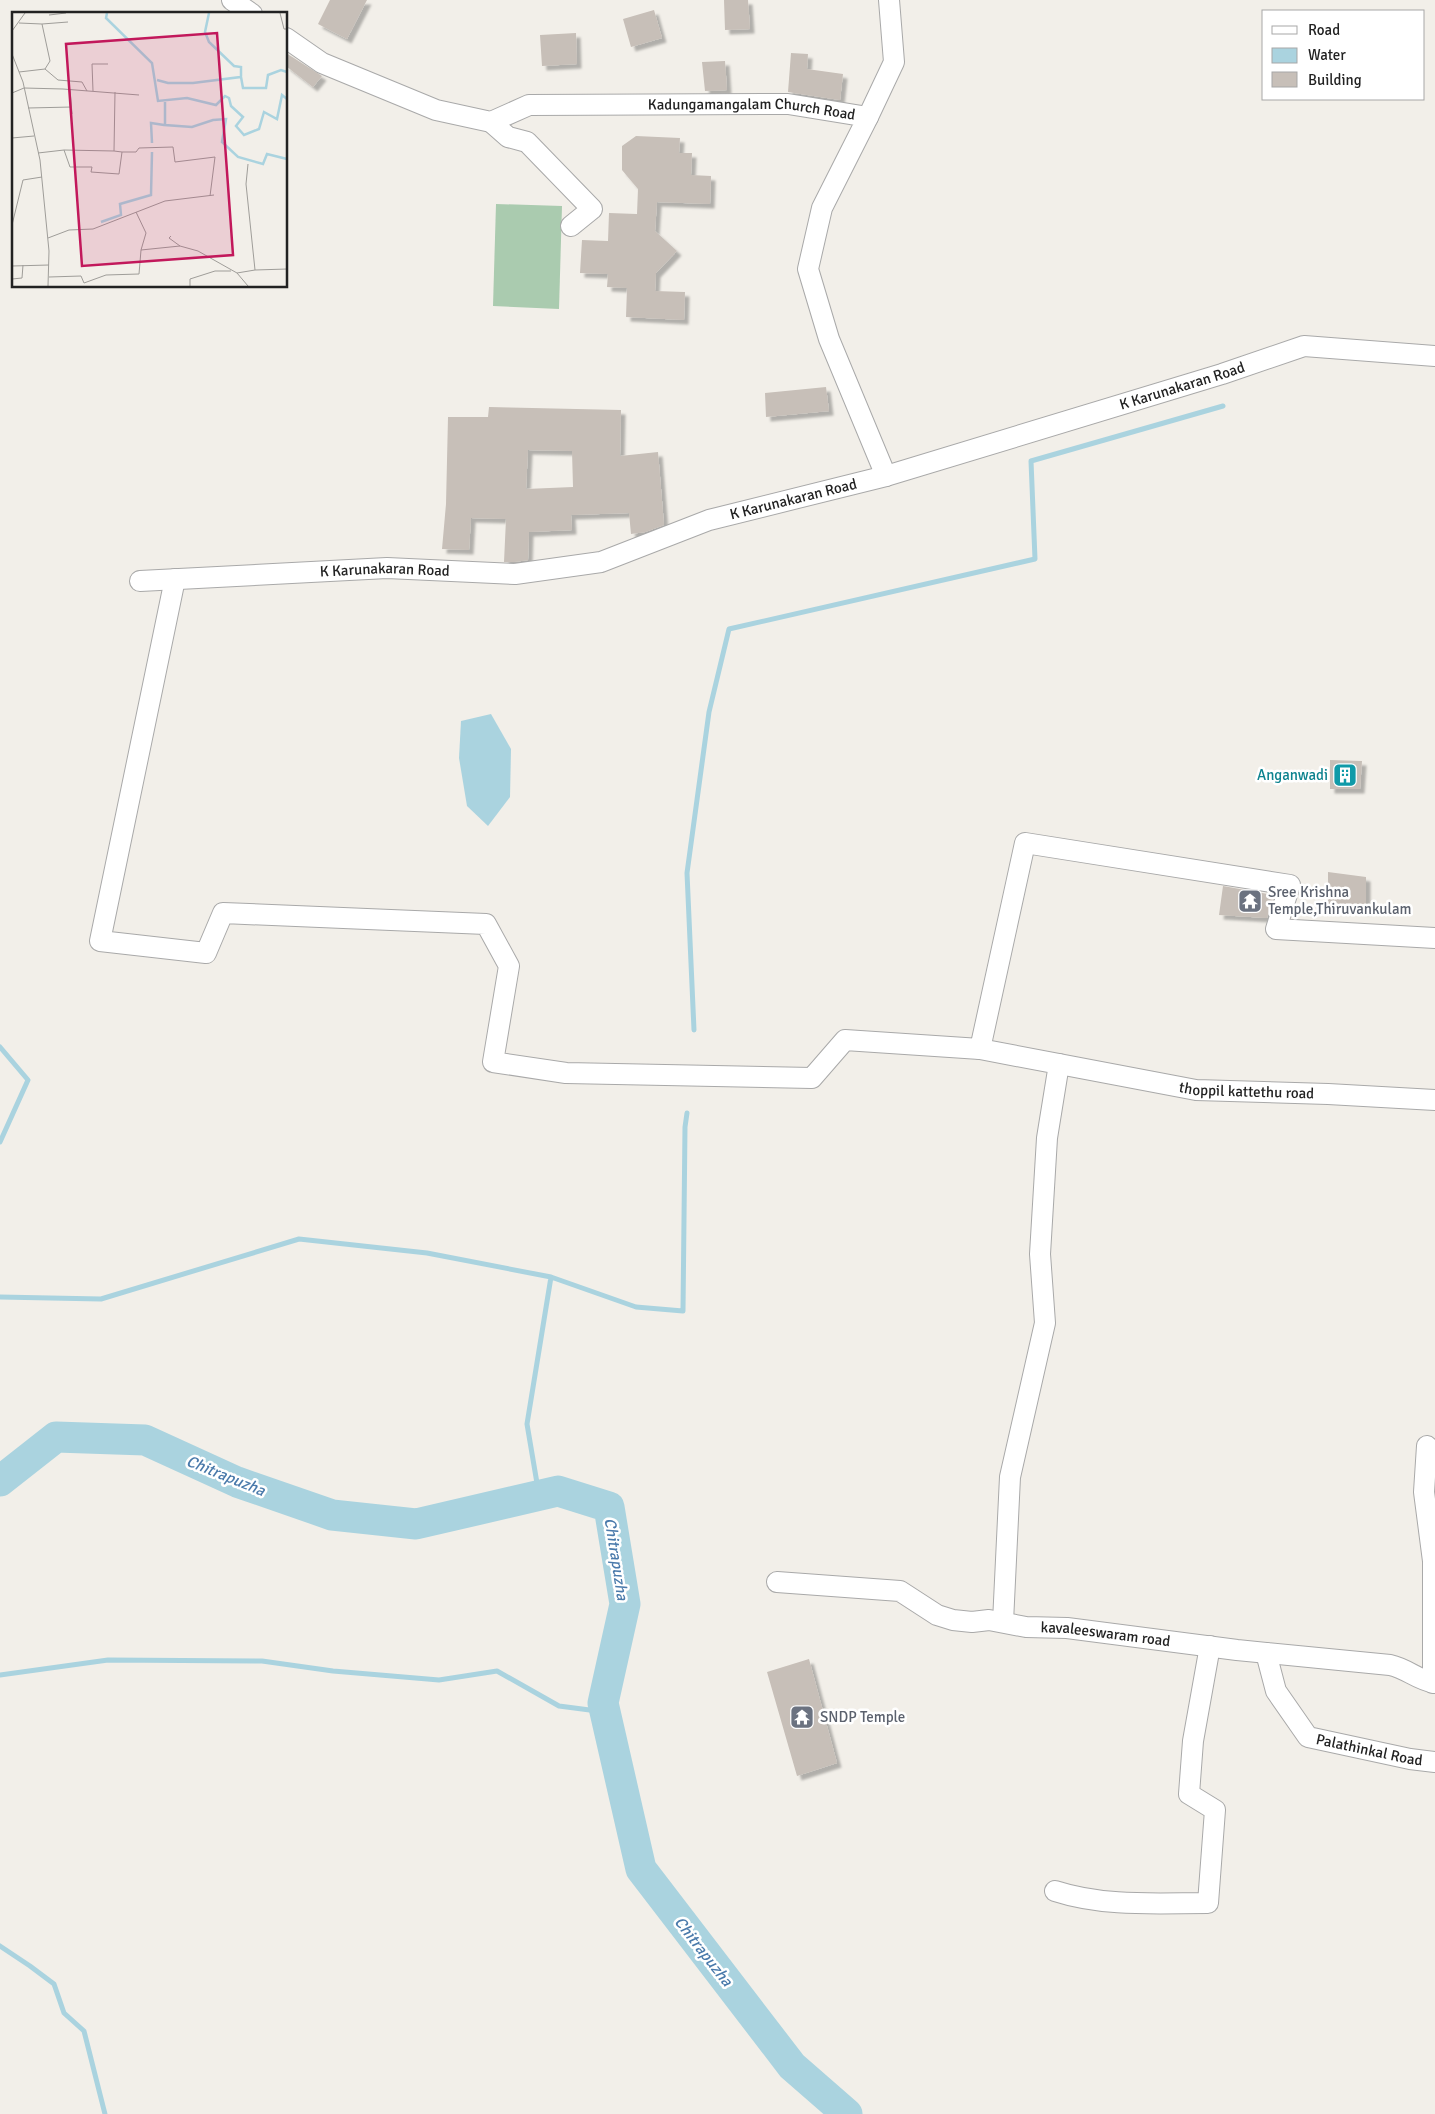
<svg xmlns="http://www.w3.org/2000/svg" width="1435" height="2114" viewBox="0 0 1435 2114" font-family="Signika,sans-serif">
	<defs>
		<filter id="shadow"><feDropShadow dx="4.5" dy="4.5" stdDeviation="1" flood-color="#0004"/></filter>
	</defs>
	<rect width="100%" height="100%" fill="#f2efe9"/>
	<path fill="#aacbaf" d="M 496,204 L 562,206 L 559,309 L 493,306 Z"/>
	<path fill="#aad3df" d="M 491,714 L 511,749 L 510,797 L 488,826 L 467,806 L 459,758 L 461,721 Z"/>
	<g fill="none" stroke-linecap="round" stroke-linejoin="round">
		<path stroke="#aad3df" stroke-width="5" d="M 694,1030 L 687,873 L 709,712 L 729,629 L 1035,559 L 1031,461 L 1223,406
			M 0,1047 L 28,1080 L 0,1142
			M 551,1277 L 636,1307 L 683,1311 L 685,1127 L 687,1113
			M 0,1297 L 101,1299 L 299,1239 L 427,1253 L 551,1277 L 527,1424 L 539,1495
			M 0,1675 L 108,1660 L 262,1661 L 333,1671 L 439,1680 L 497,1671 L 559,1706 L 605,1712
			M 0,1946 L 30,1966 L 54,1984 L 64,2013 L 84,2031 L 105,2114"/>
		<path stroke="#aad3df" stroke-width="31" d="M 0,1481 L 56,1437 L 145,1440 L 237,1482 L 332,1515 L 416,1524 L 558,1491 L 609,1507 L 625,1604 L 603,1703 L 641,1869 L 792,2066 L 847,2114"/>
	</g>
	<path fill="#c7bfb8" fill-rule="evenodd" filter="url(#shadow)" d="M 330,0 L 367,0 L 347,39 L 318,24 Z
		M 724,0 L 748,0 L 750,29 L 725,30 Z
		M 654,10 L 662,38 L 631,47 L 623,19 Z
		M 576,33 L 577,64 L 542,66 L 540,35 Z
		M 286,53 L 322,76 L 313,87 L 286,66 Z
		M 791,53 L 808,54 L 807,69 L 843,74 L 840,100 L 788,92 Z
		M 725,61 L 727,90 L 705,91 L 702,62 Z
		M 636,136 L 680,138 L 679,153 L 692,153 L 691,175 L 711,176 L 710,204 L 657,202 L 655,231 L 677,251 L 656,273 L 655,291 L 685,292 L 684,320 L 626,317 L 627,288 L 607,287 L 608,274 L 580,273 L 582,240 L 608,241 L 609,213 L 637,214 L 638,189 L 622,170 L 622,146 Z
		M 826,387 L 829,411 L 766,417 L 765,393 Z
		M 489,407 L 621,410 L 620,456 L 658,452 L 664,525 L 645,532 L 631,534 L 629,513 L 571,515 L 572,530 L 529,532 L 528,560 L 514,562 L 504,562 L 506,519 L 471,518 L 469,550 L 442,549 L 446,504 L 448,417 L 488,417 ZM 528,450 L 572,451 L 573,487 L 526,489 Z
		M 1330,760 L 1362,761 L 1360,789 L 1330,789 Z
		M 1328,872 L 1366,877 L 1366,911 L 1328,905 Z
		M 1223,886 L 1274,895 L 1267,918 L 1219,915 Z
		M 809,1659 L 837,1763 L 797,1776 L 767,1672 Z"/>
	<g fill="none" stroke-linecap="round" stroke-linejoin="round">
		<g stroke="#a9a9a9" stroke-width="22">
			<g id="street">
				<path d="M 232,0 L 252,14"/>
				<path id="s1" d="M 286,38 L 322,63 L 436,110 L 491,122 L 529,105 L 788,104 L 868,117 L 822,208 L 808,269 L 829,339 L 886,476"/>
				<path d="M 868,117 L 894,62 L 889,0"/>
				<path d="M 491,122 L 508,137 L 527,142 L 592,209 L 571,226"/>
				<path d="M 175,579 L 100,941 L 206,953 L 223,913 L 486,924 L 509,966 L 493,1062 L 566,1073 L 812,1078 L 845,1040 L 980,1049 L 1025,843 L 1290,885 L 1276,929 L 1435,938"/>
				<path id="s2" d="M 140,581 L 387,568 L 515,574 L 601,562 L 709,520 L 886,476 L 1222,374 L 1304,346 L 1435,356"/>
				<path d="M 980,1049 L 1059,1064 L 1047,1138 L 1040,1254 L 1045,1323 L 1010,1477 L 1003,1622"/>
				<path id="s3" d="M 1059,1064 L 1196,1090 L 1328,1094 L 1435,1100"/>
				<path d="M 1427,1446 L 1424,1492 L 1433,1561 L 1433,1683"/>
				<path id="s4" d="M 777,1582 L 900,1591 L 937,1615 L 953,1620 L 972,1622 L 989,1620 L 1026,1627 L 1067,1628 L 1237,1650 L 1390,1665 C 1408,1669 1417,1680 1435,1683"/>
				<path id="s5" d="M 1266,1653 L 1276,1691 L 1308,1737 L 1410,1759 L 1435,1762"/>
				<path d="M 1055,1891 C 1104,1907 1157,1903 1208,1903 L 1215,1810 L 1189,1794 L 1193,1741 L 1210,1646"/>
			</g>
		</g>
		<use href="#street" stroke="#fff" stroke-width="20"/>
	</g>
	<defs>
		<g id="building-square" transform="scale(1.25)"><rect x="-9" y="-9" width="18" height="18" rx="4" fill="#0f9aa8" stroke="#fff"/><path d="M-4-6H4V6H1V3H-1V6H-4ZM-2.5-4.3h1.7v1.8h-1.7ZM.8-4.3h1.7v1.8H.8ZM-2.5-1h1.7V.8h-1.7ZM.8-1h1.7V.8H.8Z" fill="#fff"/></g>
		<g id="temple-square" transform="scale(1.25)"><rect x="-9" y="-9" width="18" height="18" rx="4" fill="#6b7280" stroke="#fff"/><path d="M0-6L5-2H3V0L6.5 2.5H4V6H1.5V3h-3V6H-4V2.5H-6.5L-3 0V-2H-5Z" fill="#fff"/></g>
	</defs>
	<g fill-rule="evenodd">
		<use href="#building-square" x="1345" y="775"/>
		<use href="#temple-square" x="1250" y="901"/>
		<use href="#temple-square" x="802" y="1717"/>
	</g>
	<g text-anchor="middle" stroke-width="5" stroke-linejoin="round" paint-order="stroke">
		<g font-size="15" fill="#222" stroke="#fff">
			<text dy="5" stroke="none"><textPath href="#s1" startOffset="488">Kadungamangalam Church Road</textPath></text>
			<text dy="5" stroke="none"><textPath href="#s2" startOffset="1070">K Karunakaran Road</textPath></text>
			<text dy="5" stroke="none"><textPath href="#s2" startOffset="665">K Karunakaran Road</textPath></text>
			<text dy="5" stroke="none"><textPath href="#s2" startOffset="245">K Karunakaran Road</textPath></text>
			<text dy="5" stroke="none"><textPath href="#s3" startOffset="190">thoppil kattethu road</textPath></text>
			<text dy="5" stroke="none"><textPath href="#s4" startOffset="338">kavaleeswaram road</textPath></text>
			<text dy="5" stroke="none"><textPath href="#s5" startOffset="158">Palathinkal Road</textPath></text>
		</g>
		<g font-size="15" fill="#0d838f" stroke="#fff" text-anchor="end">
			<text x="1328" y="780">Anganwadi</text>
		</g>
		<g font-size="15" fill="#5b616d" stroke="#fff" text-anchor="start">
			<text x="1268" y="897">Sree Krishna<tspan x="1268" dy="17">Temple,Thiruvankulam</tspan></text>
			<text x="820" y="1722">SNDP Temple</text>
		</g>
		<g font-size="16" font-style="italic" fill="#4a7aab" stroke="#fff">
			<text transform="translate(226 1475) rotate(22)" y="6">Chitrapuzha</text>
			<text transform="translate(617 1559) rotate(81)" y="6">Chitrapuzha</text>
			<text transform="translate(704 1951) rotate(52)" y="6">Chitrapuzha</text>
		</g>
	</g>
	<g transform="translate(12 12)">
		<rect width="275" height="275" fill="#f2efe9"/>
		<path fill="none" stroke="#aad3df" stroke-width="2.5" d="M 95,1 L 94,6 L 140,51 L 146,89 L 175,86 L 204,93 L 213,84 L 217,86 L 219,94 L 231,105 L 224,114 L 232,123 L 247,117 L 252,100 L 265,107 L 270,83 L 275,87M 197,1 L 193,20 L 197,30 L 222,54 L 229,55 L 229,64M 145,68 L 156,71 L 181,71 L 229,65 L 231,76 L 254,76 L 256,63 L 269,58 L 275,60M 153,90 L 153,113 L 180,115 L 201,108 L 214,107 L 210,130 L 226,145 L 251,152 L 255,142 L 275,147M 140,131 L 139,111 L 152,113M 89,210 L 109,203 L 108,192 L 139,183 L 140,140"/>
		<path fill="none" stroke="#9f9d99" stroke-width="1" d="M 268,1 L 272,17 L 275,17M 37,3 L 54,1M 7,11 L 30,12 L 38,49 L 33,57 L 7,60M 30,12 L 56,10M 0,19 L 13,1M 0,42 L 11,70 L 28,148 L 37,239 L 36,274M 33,57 L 46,68 L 70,70 L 75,79M 58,77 L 60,102M 81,79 L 80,52 L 96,52M 103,80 L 102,139 L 110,140M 0,81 L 12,76 L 51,77 L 127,83M 16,96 L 60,95M 0,126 L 22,124M 52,138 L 102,139M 26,141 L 52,138 L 58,155 L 80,155 L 79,160 L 107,162 L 110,140 L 124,140 L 127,136 L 161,135 L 163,150 L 203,145 L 198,184M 124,200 L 134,221 L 129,238 L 168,234 L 186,239 L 225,261 L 236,274M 0,213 L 11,168 L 30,165M 159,224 L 157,226 L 168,234M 36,226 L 57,218 L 81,217 L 153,189 L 202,183M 0,254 L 37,253M 243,258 L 275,257M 225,261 L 243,258 L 234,172 L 236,152M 37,265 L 69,264 L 72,271 L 94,263 L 127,262 L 129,238M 0,267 L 10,266 L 11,253M 178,274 L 178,267 L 203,259 L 219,259"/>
		<path fill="#c2185b" fill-opacity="0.15" stroke="#c2185b" stroke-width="2.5" d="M 205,21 L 221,243 L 70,254 L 54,32 Z"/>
		<rect width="275" height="275" fill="none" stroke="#222" stroke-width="2.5"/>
	</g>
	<rect x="1262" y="10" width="162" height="90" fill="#ffffff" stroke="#a7a7a7"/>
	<rect x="1272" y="26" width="25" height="8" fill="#ffffff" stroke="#a7a7a7"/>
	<text x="1308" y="35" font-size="15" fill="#222222">Road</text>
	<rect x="1272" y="48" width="25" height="15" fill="#aad3df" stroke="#a7a7a7"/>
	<text x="1308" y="60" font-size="15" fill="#222222">Water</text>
	<rect x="1272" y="72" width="25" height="15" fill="#c7bfb8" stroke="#a7a7a7"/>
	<text x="1308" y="85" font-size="15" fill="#222222">Building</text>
</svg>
